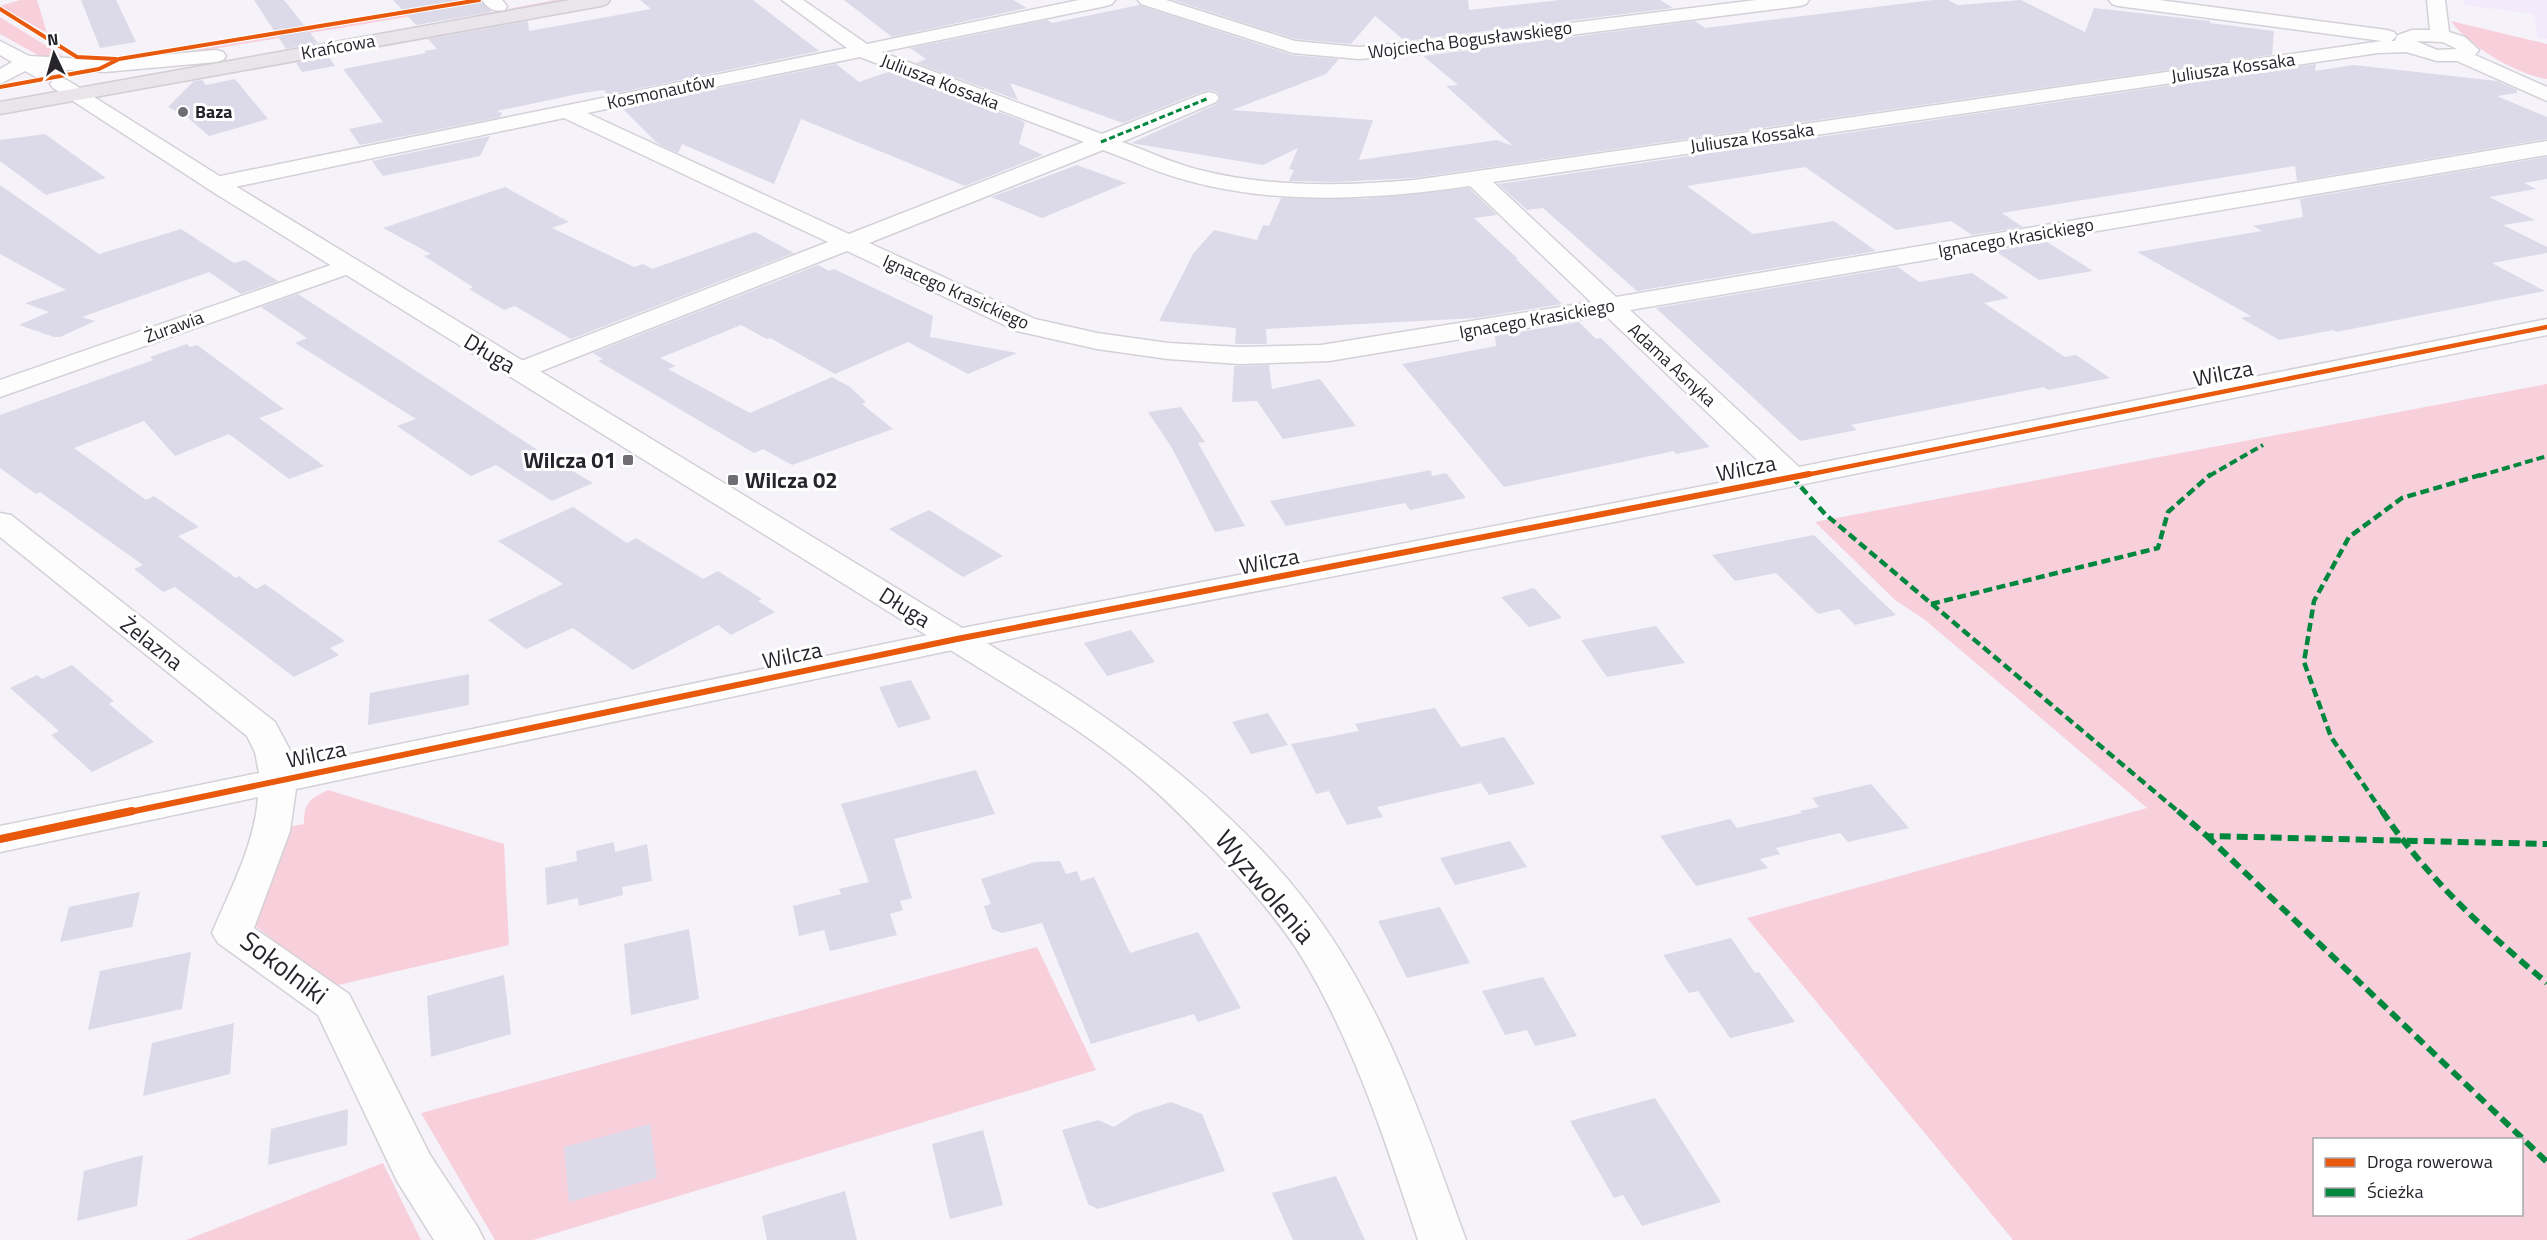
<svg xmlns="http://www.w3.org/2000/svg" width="2547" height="1240" viewBox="0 0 2547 1240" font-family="'Titillium Web',sans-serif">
	<rect width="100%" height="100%" fill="#f6f2fa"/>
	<path fill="#f3eafc" d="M 2464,0 L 2547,0 L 2547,39 L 2538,38 L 2533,14 L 2464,5 Z"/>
	<path fill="#f8d0dc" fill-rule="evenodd" d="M 20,0 L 37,0 L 47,33 L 0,6 Z
		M 555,0 L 579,0 L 407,31 L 405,29 Z
		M 477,3 L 467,7 L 176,55 L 128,61 Z
		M 0,17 L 69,60 L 38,55 L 0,34 Z
		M 2451,21 L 2547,44 L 2547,79 C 2518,75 2468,46 2451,21 Z
		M 2547,384 L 2547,1240 L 2013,1240 L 1747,918 L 2147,808 L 1925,620 L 1895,600 L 1815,522 ZM 2314,1140 L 2522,1140 L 2522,1214 L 2314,1214 Z
		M 328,790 L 504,844 L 509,945 L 334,986 L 253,924 L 288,827 L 304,824 C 304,803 309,799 328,790 Z
		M 1037,947 L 1096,1070 L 533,1240 L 495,1240 L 421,1113 Z
		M 383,1163 L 421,1240 L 186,1240 Z"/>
	<path fill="#dcdae8" d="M 81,0 L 116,0 L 136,42 L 100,48 Z
		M 254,0 L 284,0 L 318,43 L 286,49 Z
		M 393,0 L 480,0 L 492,12 L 416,25 Z
		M 640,0 L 753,0 L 819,51 L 608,95 L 604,90 L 583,93 L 497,111 L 502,113 L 500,117 L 360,145 L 349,129 L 383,122 L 343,69 L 426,53 L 424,51 L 437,49 L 428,39 L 528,21 L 529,31 L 651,9 Z
		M 844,0 L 1013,0 L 1027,8 L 892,37 Z
		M 1173,0 L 1468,0 L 1469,10 L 1560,0 L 1660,0 L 1673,8 L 1405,41 L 1375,16 L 1351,44 L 1295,39 Z
		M 1933,0 L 1948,0 L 1958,5 L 2021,0 L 2085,32 L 2094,8 L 2210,21 L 2210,23 L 2274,31 L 2272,55 L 1414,178 L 1334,182 L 1289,181 L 1294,170 L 1289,169 L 1298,148 L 1263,165 L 1131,143 L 1217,104 L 1221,98 L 1217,92 L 1210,90 L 1201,92 L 1123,123 L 1010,83 L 1018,100 L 916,63 L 926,59 L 910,48 L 1047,20 L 1052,23 L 1139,5 L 1292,55 L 1339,59 L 1326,74 L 1232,110 L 1373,120 L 1359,160 L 1497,140 L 1513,146 L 1446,86 L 1458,85 L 1423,56 L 1695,21 L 1705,28 Z
		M 329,57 L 335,66 L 302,72 L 296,63 Z
		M 836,64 L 859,82 L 891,71 L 1025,122 L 1019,144 L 1043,155 L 965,186 L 801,119 L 774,184 L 682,144 L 678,153 L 657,143 L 622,108 Z
		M 2316,64 L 2315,71 L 2354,65 L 2497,81 L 2517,90 L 2517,93 L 2497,96 L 2547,117 L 2547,139 L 2297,181 L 2295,166 L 2002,213 L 2023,227 L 1972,235 L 1951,221 L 1896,230 L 1805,167 L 1687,186 L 1753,234 L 1834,221 L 1876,251 L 1637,291 L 1543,208 L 1527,210 L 1498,184 Z
		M 235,79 L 268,119 L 209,136 L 187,117 L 168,107 L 194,81 L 202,80 L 206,85 Z
		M 45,134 L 106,178 L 46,195 L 0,161 L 0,140 Z
		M 490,136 L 480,156 L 383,176 L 372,161 Z
		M 2547,157 L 2547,179 L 2524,183 L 2536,189 L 2489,197 L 2535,220 L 2503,225 L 2547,247 L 2547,253 L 2492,263 L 2545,291 L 2336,332 L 2334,330 L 2279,340 L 2241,318 L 2251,316 L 2137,252 L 2262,231 L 2253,226 L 2303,217 L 2300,199 Z
		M 1077,165 L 1126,183 L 1042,218 L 991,197 Z
		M 0,185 L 99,254 L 181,229 L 234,263 L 245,260 L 278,281 L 241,294 L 209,272 L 82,317 L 95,321 L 60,337 L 54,337 L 19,325 L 49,312 L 25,303 L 66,290 L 0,254 Z
		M 505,187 L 569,222 L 552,228 L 634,267 L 643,264 L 652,269 L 755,232 L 794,253 L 571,339 L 515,306 L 504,310 L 469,289 L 473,287 L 424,256 L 431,254 L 383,228 Z
		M 1469,188 L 1497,215 L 1474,218 L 1518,259 L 1516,259 L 1562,304 L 1476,318 L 1266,329 L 1267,344 L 1235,344 L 1236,328 L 1159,321 L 1193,254 L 1214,230 L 1257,240 L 1263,225 L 1269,226 L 1281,198 L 1365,199 Z
		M 2047,242 L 2093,271 L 2039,280 L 1995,251 Z
		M 818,265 L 829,271 L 834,269 L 933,316 L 930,337 L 1017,353 L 968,374 L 908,342 L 835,374 L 770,338 L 767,339 L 741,325 L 660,358 L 676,366 L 668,369 L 750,413 L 832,377 L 850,387 L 866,402 L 862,404 L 893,429 L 792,465 L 763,449 L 754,453 L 598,361 L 603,359 L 593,353 Z
		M 1898,267 L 1919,282 L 1972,273 L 2009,298 L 1984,303 L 2065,357 L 2076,355 L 2110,378 L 2048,390 L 2044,387 L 1851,425 L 1857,430 L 1800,441 L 1656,308 Z
		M 298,294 L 547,456 L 593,483 L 552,501 L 496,465 L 471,476 L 397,426 L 416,419 L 295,343 L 307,338 L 261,307 Z
		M 1579,322 L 1596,339 L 1601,338 L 1710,447 L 1676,454 L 1674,451 L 1504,487 L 1402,364 L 1496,346 L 1495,336 Z
		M 187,344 L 190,347 L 197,345 L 284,409 L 259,418 L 324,466 L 289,479 L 229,434 L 175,456 L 144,421 L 74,448 L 146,500 L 154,496 L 199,527 L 178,536 L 236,578 L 239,576 L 256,589 L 265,584 L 345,641 L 330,648 L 339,655 L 294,677 L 175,587 L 163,592 L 134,569 L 143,565 L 40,492 L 36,494 L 0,468 L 0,415 L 153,360 L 150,357 Z
		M 1269,365 L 1272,389 L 1320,379 L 1356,426 L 1283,439 L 1257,401 L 1232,402 L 1234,366 Z
		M 1181,407 L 1205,442 L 1198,443 L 1245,526 L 1215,532 L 1172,448 L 1148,412 Z
		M 1431,470 L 1432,476 L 1446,473 L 1466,498 L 1410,510 L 1405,503 L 1286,526 L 1270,501 Z
		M 573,507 L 627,543 L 636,538 L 703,579 L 718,571 L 762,599 L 758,601 L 775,612 L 731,635 L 718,625 L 633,670 L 573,628 L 526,649 L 488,620 L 563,584 L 498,541 Z
		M 929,510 L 1003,556 L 963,577 L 889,529 Z
		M 1814,535 L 1876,596 L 1896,615 L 1855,625 L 1839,609 L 1818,614 L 1776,573 L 1735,581 L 1712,555 Z
		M 1534,588 L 1562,618 L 1529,627 L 1501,597 Z
		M 1656,626 L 1685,663 L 1607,677 L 1581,640 Z
		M 1131,630 L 1155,662 L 1107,676 L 1084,643 Z
		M 72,665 L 114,701 L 109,704 L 154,742 L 92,772 L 51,735 L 59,731 L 10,688 L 37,675 L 42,679 Z
		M 469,674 L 469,705 L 368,725 L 370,693 Z
		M 911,680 L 931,719 L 898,728 L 879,687 Z
		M 1435,708 L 1461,747 L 1504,737 L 1535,784 L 1489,795 L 1481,783 L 1377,807 L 1383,817 L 1347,825 L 1329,791 L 1316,794 L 1291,744 L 1359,731 L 1355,724 Z
		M 1268,713 L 1288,745 L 1251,754 L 1232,722 Z
		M 976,770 L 995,814 L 894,839 L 912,898 L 900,901 L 903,910 L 890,914 L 897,935 L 830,951 L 824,930 L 799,936 L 793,906 L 841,894 L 839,889 L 869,882 L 841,804 Z
		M 1871,784 L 1909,828 L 1848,842 L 1840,833 L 1776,848 L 1780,854 L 1760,859 L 1768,868 L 1696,886 L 1660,836 L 1730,819 L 1737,828 L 1802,813 L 1800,811 L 1819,807 L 1812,798 Z
		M 1510,841 L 1527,867 L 1455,885 L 1440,858 Z
		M 614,842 L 615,852 L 647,844 L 652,881 L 622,887 L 623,895 L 579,906 L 578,898 L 547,905 L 545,868 L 577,861 L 576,851 Z
		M 1060,861 L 1066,874 L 1077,871 L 1081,881 L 1094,877 L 1130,953 L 1198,932 L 1241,1008 L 1198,1022 L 1194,1014 L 1091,1044 L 1042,923 L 1002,933 L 992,929 L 984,906 L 991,904 L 981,879 L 1035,862 Z
		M 140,892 L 132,927 L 60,942 L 69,907 Z
		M 1440,907 L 1470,963 L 1407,978 L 1378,921 Z
		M 689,929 L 699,999 L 631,1015 L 624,944 Z
		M 1731,938 L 1755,973 L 1759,972 L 1795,1022 L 1730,1038 L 1698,991 L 1689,993 L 1663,955 Z
		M 191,952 L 182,1009 L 88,1030 L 100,971 Z
		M 504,975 L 511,1034 L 431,1057 L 427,996 Z
		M 1543,977 L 1577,1036 L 1535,1046 L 1527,1030 L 1505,1035 L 1482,991 Z
		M 234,1023 L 230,1074 L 143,1096 L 152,1043 Z
		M 1655,1098 L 1721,1202 L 1642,1226 L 1623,1195 L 1614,1198 L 1570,1121 Z
		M 1171,1102 L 1202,1114 L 1225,1171 L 1098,1209 L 1088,1204 L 1062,1130 L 1098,1120 L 1114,1127 L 1136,1113 Z
		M 348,1109 L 347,1145 L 268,1165 L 271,1129 Z
		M 650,1124 L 657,1178 L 569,1202 L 564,1147 Z
		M 983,1130 L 1003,1205 L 950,1219 L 932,1144 Z
		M 143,1155 L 137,1206 L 77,1221 L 84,1171 Z
		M 1336,1176 L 1365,1240 L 1293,1240 L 1272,1193 Z
		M 845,1191 L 857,1240 L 767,1240 L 762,1216 Z"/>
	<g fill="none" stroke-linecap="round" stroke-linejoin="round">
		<g stroke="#d4d0d7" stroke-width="3">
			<path id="street" d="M 482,0 L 502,0 L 507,6 L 505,10 C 494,12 488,9 482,0 Z
				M 782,0 L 803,0 L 867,44 L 1079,0 L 1115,0 L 1112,4 L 1106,6 L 881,52 L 1102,134 L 1202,94 L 1209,92 L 1216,94 L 1219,98 L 1216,102 L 1122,142 C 1148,151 1174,164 1200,170 C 1270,188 1343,186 1414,180 L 2382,41 L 2118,6 L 2112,4 L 2109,0 L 2159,0 L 2387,30 L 2394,32 L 2397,36 L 2391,41 L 2395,41 L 2398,35 L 2412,30 L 2430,30 L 2427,0 L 2445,0 L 2449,32 L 2465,37 L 2479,50 L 2475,55 L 2547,87 L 2547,101 L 2457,61 L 2437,61 L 2406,52 L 2378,53 L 1493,182 L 1616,297 L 2547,141 L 2547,155 L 1630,310 L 1799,467 L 2547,319 L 2547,335 L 1614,522 L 957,649 L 296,789 L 290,831 L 254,928 L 349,994 L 430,1155 L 477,1226 L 484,1240 L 434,1240 L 397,1181 L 318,1015 L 218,943 L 212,933 C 230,890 255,844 258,797 L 0,852 L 0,826 L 259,773 L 255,752 L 247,736 L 0,537 L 0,513 L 11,515 L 275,722 L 291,752 L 294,766 L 957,629 L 1771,473 L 1605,315 L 1329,361 L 1240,364 L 1168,359 L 1097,349 L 1017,331 L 847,251 L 521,379 L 511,377 L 507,371 L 511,365 L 828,242 L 564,118 L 216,191 L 208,189 L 205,184 L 208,179 L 216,177 L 847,48 ZM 2416,41 L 2443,42 L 2457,49 L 2437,50 ZM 860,57 L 1084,142 L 849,234 L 587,113 ZM 1103,150 C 1131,160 1160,174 1189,181 C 1281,206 1377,199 1470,186 L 1591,302 L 1321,345 L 1240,347 L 1168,343 L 1097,333 L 1035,319 L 869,243 Z
				M 1138,0 L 1166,0 L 1295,41 L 1359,47 L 1418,42 L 1756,0 L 1809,0 L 1806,4 L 1800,6 L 1418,54 L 1359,59 L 1293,53 L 1141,4 Z
				M 0,41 L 29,56 L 105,60 L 216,50 L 223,52 L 226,56 L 223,60 L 216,62 L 105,72 L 50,69 L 53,73 L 50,77 L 36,77 L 25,71 L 0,84 L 0,69 L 12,62 L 0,55 Z
				M 348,259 L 357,261 L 360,266 L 357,271 L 0,397 L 0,380 Z"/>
		</g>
		<g stroke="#d4d0d7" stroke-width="3">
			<path id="secondary" d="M 60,78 L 67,80 L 232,184 L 1056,685 C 1162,752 1272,842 1339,949 C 1396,1039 1430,1141 1466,1240 L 1418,1240 C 1388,1149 1358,1055 1310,971 C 1289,933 1260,899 1230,867 C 1200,834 1168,800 1133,772 C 1097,742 1057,717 1018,692 L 216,194 L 53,88 L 50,84 L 53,80 Z"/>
		</g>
		<g stroke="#d1ced3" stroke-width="3">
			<path id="primary" d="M 570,0 L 610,0 L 607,4 L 601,6 L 0,114 L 0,102 Z"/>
		</g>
		<use href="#street" fill="#fefdfe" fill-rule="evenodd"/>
		<use href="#secondary" fill="#fefdfe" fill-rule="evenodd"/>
		<use href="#primary" fill="#eae5ea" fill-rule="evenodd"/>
		<path stroke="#00873e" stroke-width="3" stroke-dasharray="6 3" stroke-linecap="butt" d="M 1101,142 L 1209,98"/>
		<path stroke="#00873e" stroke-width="4" stroke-dasharray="8 4" stroke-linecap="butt" d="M 2209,476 L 2263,445
			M 2479,476 L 2547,456"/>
		<path stroke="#00873e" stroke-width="4.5" stroke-dasharray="9 4.5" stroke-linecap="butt" d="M 1792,477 L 1825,514 L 2180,813
			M 1931,604 L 2158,548 L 2168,512 L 2211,474
			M 2383,813 L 2331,737 L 2304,662 L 2314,601 L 2349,537 L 2402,498 L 2484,474"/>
		<path stroke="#00873e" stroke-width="6" stroke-dasharray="11 6" stroke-linecap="butt" d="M 2178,811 L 2207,836 L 2547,844
			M 2382,811 C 2427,878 2486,932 2547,983
			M 2207,836 L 2547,1162"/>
		<g stroke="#fff" stroke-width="6">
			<path id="cycleway-far3" d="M 0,9 L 77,57 L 116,59
				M 0,87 L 99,69 L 119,59 L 479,0"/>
		</g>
		<g stroke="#fff" stroke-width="8">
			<path id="cycleway-far2" d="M 1801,476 L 2547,327"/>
		</g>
		<g stroke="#fff" stroke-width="10">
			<path id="cycleway-far1" d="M 125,813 L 957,639 L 1809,474"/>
		</g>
		<g stroke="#fff" stroke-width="11">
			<path id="cycleway" d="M 0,839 L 132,811"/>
		</g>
		<use href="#cycleway-far3" stroke="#e8590c" stroke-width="4"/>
		<use href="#cycleway-far2" stroke="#e8590c" stroke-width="4.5"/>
		<use href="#cycleway-far1" stroke="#e8590c" stroke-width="6"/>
		<use href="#cycleway" stroke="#e8590c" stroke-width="8"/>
	</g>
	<g fill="#706c73" stroke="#fff" stroke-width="2">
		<circle cx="183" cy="112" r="6"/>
		<rect x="622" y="454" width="12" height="12" rx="3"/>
		<rect x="727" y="474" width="12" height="12" rx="3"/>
	</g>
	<g text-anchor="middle" stroke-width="6" stroke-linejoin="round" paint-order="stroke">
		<g font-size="18" fill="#28242b" stroke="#fff">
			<text transform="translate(1470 40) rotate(-7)" y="6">Wojciecha Bogusławskiego</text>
			<text transform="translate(338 47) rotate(-10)" y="6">Krańcowa</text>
			<text transform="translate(2233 68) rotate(-8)" y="6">Juliusza Kossaka</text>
			<text transform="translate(940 82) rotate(21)" y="6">Juliusza Kossaka</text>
			<text transform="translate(661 92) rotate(-12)" y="6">Kosmonautów</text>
			<text transform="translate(1752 138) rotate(-8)" y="6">Juliusza Kossaka</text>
			<text transform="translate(2016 238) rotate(-10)" y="6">Ignacego Krasickiego</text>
			<text transform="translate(956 292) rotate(24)" y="6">Ignacego Krasickiego</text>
			<text transform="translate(1537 319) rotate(-10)" y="6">Ignacego Krasickiego</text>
			<text transform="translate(174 327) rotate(-20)" y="6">Żurawia</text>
			<text transform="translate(1672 365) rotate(43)" y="6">Adama Asnyka</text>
		</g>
		<g font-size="18" font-weight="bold" fill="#28242b" stroke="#fff" text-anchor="start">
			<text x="195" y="118">Baza</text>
		</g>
		<g font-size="22" fill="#28242b" stroke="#fff">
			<text transform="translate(490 353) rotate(31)" y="8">Długa</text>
			<text transform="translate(2223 373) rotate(-11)" y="8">Wilcza</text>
			<text transform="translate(1746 468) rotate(-11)" y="8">Wilcza</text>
			<text transform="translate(1269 561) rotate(-11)" y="8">Wilcza</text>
			<text transform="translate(905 607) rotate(32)" y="8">Długa</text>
			<text transform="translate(152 643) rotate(38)" y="8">Żelazna</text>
			<text transform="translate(792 655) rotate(-12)" y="8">Wilcza</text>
			<text transform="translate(316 754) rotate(-12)" y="8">Wilcza</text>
		</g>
		<g font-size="22" font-weight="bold" fill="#28242b" stroke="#fff" text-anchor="end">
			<text x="616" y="468">Wilcza 01</text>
			<text x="745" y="488" text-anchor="start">Wilcza 02</text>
		</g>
		<g font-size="27" fill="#28242b" stroke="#fff">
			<text transform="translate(1265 887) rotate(50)" y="9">Wyzwolenia</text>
			<text transform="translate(284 968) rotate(37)" y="9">Sokolniki</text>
		</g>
	</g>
	<rect x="2313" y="1138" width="210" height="78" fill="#ffffff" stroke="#a9a7aa" stroke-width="1.5"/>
	<rect x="2325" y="1158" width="30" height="9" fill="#e8590c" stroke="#a9a7aa" stroke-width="1.5"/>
	<text x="2367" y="1168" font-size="18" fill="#28242b">Droga rowerowa</text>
	<rect x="2325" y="1188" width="30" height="9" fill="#00873e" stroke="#a9a7aa" stroke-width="1.5"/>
	<text x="2367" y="1198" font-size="18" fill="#28242b">Ścieżka</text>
	<g transform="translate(54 54) rotate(355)" stroke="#ffffff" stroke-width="4.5" paint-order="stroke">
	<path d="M0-4.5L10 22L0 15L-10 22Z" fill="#28242b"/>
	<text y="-9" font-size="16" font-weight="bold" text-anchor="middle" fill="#28242b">N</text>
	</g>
</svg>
